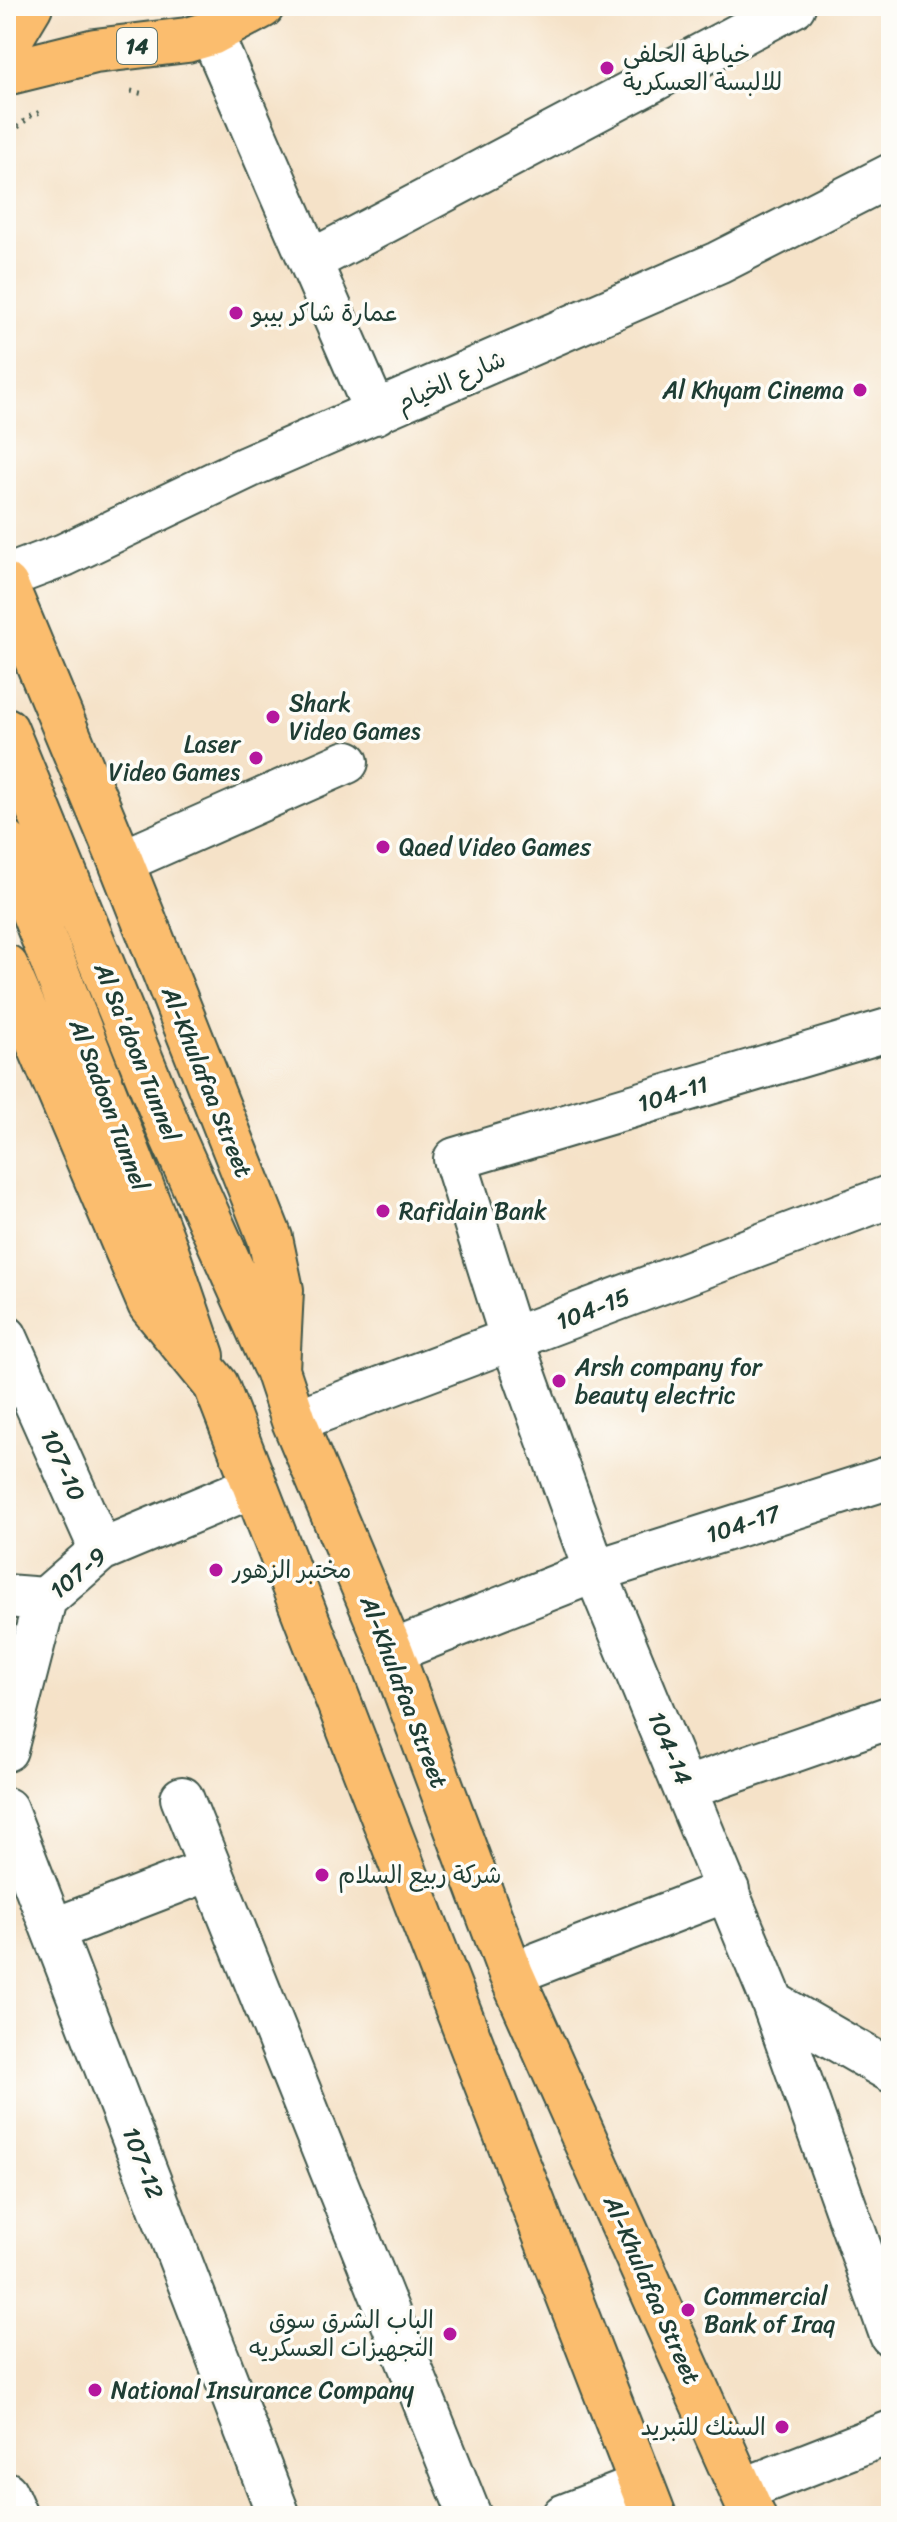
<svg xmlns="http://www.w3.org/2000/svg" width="897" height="2522" viewBox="0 0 897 2522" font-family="Sriracha,'Playpen Sans Arabic',sans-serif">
	<rect width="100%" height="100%" fill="#fdfcf7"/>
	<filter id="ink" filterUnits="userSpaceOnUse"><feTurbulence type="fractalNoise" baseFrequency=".0125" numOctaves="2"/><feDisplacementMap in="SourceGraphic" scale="16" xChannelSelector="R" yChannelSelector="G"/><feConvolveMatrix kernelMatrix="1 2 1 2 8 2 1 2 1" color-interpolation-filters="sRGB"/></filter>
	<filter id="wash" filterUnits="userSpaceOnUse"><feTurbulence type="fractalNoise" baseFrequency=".006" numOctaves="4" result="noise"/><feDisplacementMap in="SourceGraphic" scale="32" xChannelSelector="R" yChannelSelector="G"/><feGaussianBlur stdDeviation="1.8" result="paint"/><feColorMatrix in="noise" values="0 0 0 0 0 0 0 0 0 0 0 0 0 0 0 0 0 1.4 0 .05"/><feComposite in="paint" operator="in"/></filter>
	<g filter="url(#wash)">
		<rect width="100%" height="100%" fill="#f5e2c8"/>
	</g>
	<g filter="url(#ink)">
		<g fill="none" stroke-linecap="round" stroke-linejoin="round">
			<g stroke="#3f564a" stroke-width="46">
				<path id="minor" d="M 211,33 L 376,413
					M 311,261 L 794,6
					M 6,577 L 64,555 L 248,467 L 718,263 L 891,175
					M 121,862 L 347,762
					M 891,1029 L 455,1159 L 512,1340 L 595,1571 L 773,2003 L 891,2335
					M 6,1337 L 101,1550
					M 294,1421 L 891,1196
					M 6,1596 L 45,1599
					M 391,1652 L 595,1571 L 891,1477
					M 6,1750 L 45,1599 L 101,1550 L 254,1486
					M 687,1788 L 891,1717
					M 182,1798 L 470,2516
					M 6,1809 L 279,2516
					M 53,1930 L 211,1869
					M 511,1974 L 728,1890
					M 773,2003 L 891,2071
					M 742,2490 L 891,2432
					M 6,2493 L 16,2516
					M 563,2516 L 642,2485"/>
			</g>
			<g stroke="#3f564a" stroke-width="48">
				<path id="major" d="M 6,46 L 30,6
					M 6,73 L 95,51 L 187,40 L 211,33 L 262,6
					M 6,586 L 121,862 L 270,1238 L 281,1290 L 277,1370 L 294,1421 L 391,1652 L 511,1974 L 753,2516
					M 6,730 L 172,1136 L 274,1364
					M 6,843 L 162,1239 L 202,1356
					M 6,967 L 150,1304 L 216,1385 L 654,2516"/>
			</g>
			<path stroke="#3f564a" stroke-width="5" stroke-dasharray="2 6" stroke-linecap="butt" d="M 131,91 L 144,94
				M 6,138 L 29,117 L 44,110"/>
			<use href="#minor" stroke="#fff" stroke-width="42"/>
			<use href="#major" stroke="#fbbd6e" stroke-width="44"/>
		</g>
	</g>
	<g fill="#b5179e" stroke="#fdfcf7" stroke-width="3">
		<circle cx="607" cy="68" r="8"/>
		<circle cx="236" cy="313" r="8"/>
		<circle cx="860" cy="390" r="8"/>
		<circle cx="273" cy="717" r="8"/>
		<circle cx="256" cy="758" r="8"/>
		<circle cx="383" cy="847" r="8"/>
		<circle cx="383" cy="1211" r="8"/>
		<circle cx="559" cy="1381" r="8"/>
		<circle cx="216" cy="1570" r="8"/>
		<circle cx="322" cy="1875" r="8"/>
		<circle cx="688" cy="2310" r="8"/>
		<circle cx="450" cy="2334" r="8"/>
		<circle cx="95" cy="2390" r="8"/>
		<circle cx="782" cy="2427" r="8"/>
	</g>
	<g text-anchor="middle" stroke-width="7" stroke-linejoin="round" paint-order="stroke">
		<rect fill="#fdfcf7" stroke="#62766e" stroke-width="2" x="117" y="28" width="40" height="36" rx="6"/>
		<g font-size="22" font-weight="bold" fill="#1f3d34">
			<text x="137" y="54">14</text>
		</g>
		<g font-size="24" fill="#1f3d34" stroke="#fdfcf7" text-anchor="start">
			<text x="623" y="62">خياطة الحلفي<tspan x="623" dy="28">للالبسة العسكرية</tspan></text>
			<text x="252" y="321">عمارة شاكر بيبو</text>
			<text x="844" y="398" text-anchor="end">Al Khyam Cinema</text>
			<text x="289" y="711">Shark<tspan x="289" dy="28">Video Games</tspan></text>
			<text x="240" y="752" text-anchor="end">Laser<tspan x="240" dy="28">Video Games</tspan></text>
			<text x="399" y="855">Qaed Video Games</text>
			<text x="399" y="1219">Rafidain Bank</text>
			<text x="575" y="1375">Arsh company for<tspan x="575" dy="28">beauty electric</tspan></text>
			<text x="232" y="1578">مختبر الزهور</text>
			<text x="338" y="1883">شركة ربيع السلام</text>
			<text x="704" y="2304">Commercial<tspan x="704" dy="28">Bank of Iraq</tspan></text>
			<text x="434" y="2328" text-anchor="end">الباب الشرق سوق<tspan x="434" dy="28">التجهيزات العسكريه</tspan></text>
			<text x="111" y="2398">National Insurance Company</text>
			<text x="766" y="2435" text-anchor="end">السنك للتبريد</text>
		</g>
		<g font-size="24" fill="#1f3d34" stroke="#fdfcf7">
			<text transform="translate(451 381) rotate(-24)" y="8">شارع الخيام</text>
			<text transform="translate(137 1052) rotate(68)" y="8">Al Sa'doon Tunnel</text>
			<text transform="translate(207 1082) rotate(68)" y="8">Al-Khulafaa Street</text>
			<text transform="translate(673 1094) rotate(-17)" y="8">104-11</text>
			<text transform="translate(109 1105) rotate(69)" y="8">Al Sadoon Tunnel</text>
			<text transform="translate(593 1309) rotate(-21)" y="8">104-15</text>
			<text transform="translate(63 1465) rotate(66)" y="8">107-10</text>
			<text transform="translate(743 1524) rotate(-18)" y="8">104-17</text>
			<text transform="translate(78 1573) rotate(-40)" y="8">107-9</text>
			<text transform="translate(404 1692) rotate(69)" y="8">Al-Khulafaa Street</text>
			<text transform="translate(670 1748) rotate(67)" y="8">104-14</text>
			<text transform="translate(143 2163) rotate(69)" y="8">107-12</text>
			<text transform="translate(652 2290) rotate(66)" y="8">Al-Khulafaa Street</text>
		</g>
	</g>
	<rect width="897" height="2522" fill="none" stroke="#fdfcf7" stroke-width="32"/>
</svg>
